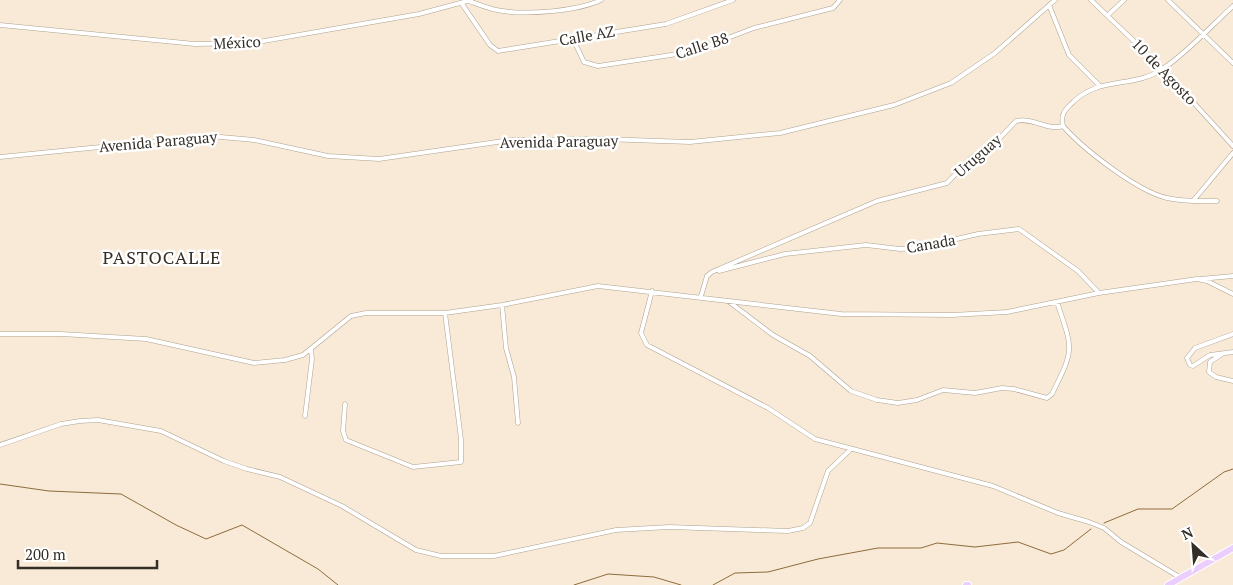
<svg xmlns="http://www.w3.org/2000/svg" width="1233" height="585" viewBox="0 0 1233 585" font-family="'PT Serif',serif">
	<rect width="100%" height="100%" fill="#f8ead7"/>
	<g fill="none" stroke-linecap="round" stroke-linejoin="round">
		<path stroke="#8e6c3c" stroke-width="1" d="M 0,484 L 49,491 L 121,494 L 176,525 L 206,539 L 242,525 L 318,569 L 338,585
			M 1104,523 L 1138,509 L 1172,509 L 1224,472 L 1233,469
			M 574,585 L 608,574 L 654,577 L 681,585
			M 713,585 L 735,573 L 768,572 L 818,559 L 878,548 L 921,548 L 937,543 L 975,547 L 1018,542 L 1051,554 L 1064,550 L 1091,529"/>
		<g stroke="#aea18f" stroke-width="5">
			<path id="minor" d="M 1091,0 L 1163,69 L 1233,146
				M 1168,0 L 1233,63
				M 469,1 C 480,5 492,10 503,11 C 528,15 578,11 601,0
				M 462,4 L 490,45 L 498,51 L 666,24 L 733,0
				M 1049,5 L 1069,55 L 1099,85
				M 1108,15 L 1124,0
				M 0,25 L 195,44 L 253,43 L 419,14 L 471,0
				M 573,39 L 584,62 L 598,66 L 691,52 L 754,28 L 833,8 L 840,0
				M 1063,126 C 1061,116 1063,112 1070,105 C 1099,74 1133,90 1164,68 C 1189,51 1211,26 1233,6
				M 1063,126 C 1083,149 1137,191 1167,198 C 1183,202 1201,201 1217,201
				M 0,157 L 210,136 L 254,140 L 328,156 L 379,159 L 511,140 L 602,139 L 690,142 L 780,133 L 894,105 L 951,83 L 995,53 L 1055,0
				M 1193,201 L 1233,153
				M 719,271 L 785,254 L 866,245 L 900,249 L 918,248 L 978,234 L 1019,229 L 1078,271 L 1099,293
				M 1200,279 L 1233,276
				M 652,291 L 641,333 L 647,345 L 768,408 L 815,439 L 993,486 L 1058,513 L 1089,522 L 1104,528 L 1121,542 L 1181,578
				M 701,296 L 707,276 L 712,272 L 877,201 L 947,183 L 971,158 L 994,144 L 1016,121 C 1033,117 1047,131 1063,126
				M 728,301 L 773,335 L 810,356 L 851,391 L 877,400 L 898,403 L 917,400 L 943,390 L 975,393 L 1002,388 L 1014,389 L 1047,398 L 1052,394 C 1075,348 1073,350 1057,302
				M 502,305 L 506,348 L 514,377 L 518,423
				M 0,334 L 61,334 L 146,339 L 254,363 L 285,360 L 303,355 L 351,316 L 366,313 L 445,313 L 502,305 L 598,286 L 841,314 L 952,315 L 1007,312 L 1099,293 L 1197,279 L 1207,281 L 1233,294
				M 1233,334 L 1195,348 L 1187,358 L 1190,365 L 1193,366 L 1210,355 L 1233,352
				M 1222,354 L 1210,362 L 1209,372 L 1216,377 L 1233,381
				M 345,404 L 343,431 L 346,440 L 413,467 L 461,462 L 461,439 L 445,313
				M 305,416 L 312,359 L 311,350
				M 0,445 L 61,424 L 80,421 L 98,420 L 161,431 L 224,461 L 247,469 L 280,477 L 342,506 L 416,550 L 441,556 L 494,556 L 616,530 L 669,527 L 788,531 L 803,528 L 810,523 L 828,471 L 850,450"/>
		</g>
		<g stroke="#fff" stroke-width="8">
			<path id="primary" d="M 966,585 L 968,585
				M 1168,585 L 1233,548"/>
		</g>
		<use href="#minor" stroke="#fff" stroke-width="4"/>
		<use href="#primary" stroke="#ebcdfe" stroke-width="6"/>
	</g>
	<g text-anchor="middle" stroke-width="5" stroke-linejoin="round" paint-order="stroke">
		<g font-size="15" fill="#342e27" stroke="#fff">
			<text transform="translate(587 36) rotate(-10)" y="5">Calle AZ</text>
			<text transform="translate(237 43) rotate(-3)" y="5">México</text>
			<text transform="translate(702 46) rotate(-18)" y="5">Calle B8</text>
			<text transform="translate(1164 72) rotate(46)" y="5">10 de Agosto</text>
			<text transform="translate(158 142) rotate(-5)" y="5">Avenida Paraguay</text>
			<text transform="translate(559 142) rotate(-1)" y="5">Avenida Paraguay</text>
			<text transform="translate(978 156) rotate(-41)" y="5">Uruguay</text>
			<text transform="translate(931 244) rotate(-10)" y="5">Canada</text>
		</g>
		<g font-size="18" letter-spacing="1" fill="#342e27" stroke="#fff">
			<text x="162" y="264">PASTOCALLE</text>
		</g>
	</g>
	<g transform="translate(1193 545) rotate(334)" stroke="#ffffff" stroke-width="4" paint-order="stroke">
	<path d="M0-4L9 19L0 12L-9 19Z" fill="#342e27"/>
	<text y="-8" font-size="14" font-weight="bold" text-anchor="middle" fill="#342e27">N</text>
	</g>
	<path d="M18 560v8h139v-8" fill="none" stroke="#342e27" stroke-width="2.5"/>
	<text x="25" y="560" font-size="15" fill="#342e27" stroke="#ffffff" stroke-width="4" paint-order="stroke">200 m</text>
</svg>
